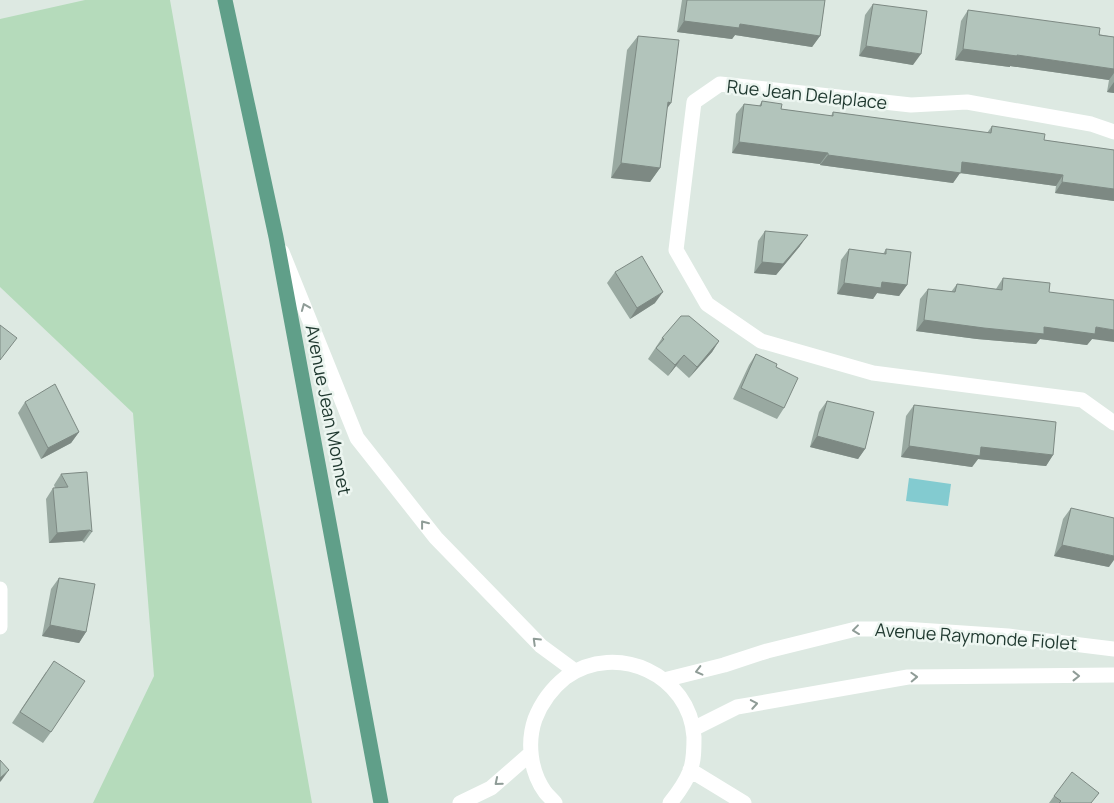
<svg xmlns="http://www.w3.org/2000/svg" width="1114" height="803" viewBox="0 0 1114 803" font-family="Manrope,sans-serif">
	<rect width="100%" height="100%" fill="#dde9e2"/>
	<path fill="#b5dbbb" d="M 85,0 L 170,0 L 312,803 L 93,803 L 154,676 L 133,413 L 0,287 L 0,19 Z"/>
	<path fill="#83cbd0" d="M 909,478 L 951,484 L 948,506 L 906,501 Z"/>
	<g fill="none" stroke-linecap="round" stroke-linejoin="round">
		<path stroke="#fff" stroke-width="15" d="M 1114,132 L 1091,124 L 967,102 L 911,105 L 720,84 L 694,102 L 676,250 L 707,304 L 761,341 L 873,373 L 1082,400 L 1114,423
			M 282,252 L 357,438 L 436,538 L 541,646 L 575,671
			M 0,589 L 0,627
			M 664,680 L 724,665 L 767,651 L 856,629 L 903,629 L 1008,636 L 1114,649
			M 693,729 L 737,707 L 908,677 L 1114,675
			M 690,770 L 744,803
			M 460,803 L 491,788 L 530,754
			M 555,803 C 552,799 548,796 545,792 C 530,771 527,742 535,719 C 542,701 551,689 566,677 C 617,641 690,675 694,737 C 694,749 694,761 690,771 C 685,784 678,793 670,803"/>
		<path stroke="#609f89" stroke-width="15" d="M 225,0 L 276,237 L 381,803"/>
	</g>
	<path fill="#99a9a1" d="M 682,0 L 825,0 L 820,36 L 812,47 L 735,35 L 732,39 L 677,32 Z
		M 873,4 L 913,65 L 859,56 L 865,15 Z
		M 968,10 L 1114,37 L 1114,93 L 1107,92 L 1109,80 L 1010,66 L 1010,67 L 955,60 L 961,21 Z
		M 638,36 L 667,109 L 660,168 L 650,182 L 611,178 L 627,50 Z
		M 762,101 L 781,109 L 831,116 L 833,112 L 987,133 L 992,126 L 1044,140 L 1114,150 L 1114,201 L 1055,193 L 1056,186 L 960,173 L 953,183 L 820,165 L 820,164 L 732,153 L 736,114 L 744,104 L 759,106 Z
		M 765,231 L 800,246 L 776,275 L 754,273 L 758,241 Z
		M 849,249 L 883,254 L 886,249 L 907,285 L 899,296 L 877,293 L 873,299 L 837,294 L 841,260 Z
		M 615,272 L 655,303 L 630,319 L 607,283 Z
		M 1003,278 L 1049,292 L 1092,339 L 1087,345 L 1040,339 L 1036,344 L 977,339 L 916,331 L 920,299 L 928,289 L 951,292 L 957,284 L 996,289 Z
		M 662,338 L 719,341 L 712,352 L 689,378 L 676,366 L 668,376 L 648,359 Z
		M 756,354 L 776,367 L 784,408 L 777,419 L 733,399 L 749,365 Z
		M 827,401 L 865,449 L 858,459 L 810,447 L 819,412 Z
		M 25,402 L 79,432 L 71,443 L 41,459 L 18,413 Z
		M 914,405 L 1053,455 L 1046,466 L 978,459 L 972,467 L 901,457 L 906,416 Z
		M 61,474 L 92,532 L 84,543 L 82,541 L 49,543 L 46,499 L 53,488 L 55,488 L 54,485 Z
		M 1071,508 L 1109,567 L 1054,556 L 1063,519 Z
		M 59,578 L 86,632 L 79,643 L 42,636 L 51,589 Z
		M 46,672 L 51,732 L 43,743 L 12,723 Z
		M 1054,796 L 1092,803 L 1049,803 Z"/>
	<path fill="#7d8983" d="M 684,21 L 740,24 L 820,36 L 812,47 L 735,35 L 732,39 L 677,32 Z
		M 866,46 L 921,54 L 913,65 L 859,56 Z
		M 963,49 L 1017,55 L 1114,69 L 1114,73 L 1109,80 L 1010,66 L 1010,67 L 955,60 Z
		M 1114,82 L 1114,93 L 1107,92 Z
		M 668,102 L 671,103 L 661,117 Z
		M 739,142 L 828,153 L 820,164 L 732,153 Z
		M 828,155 L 962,162 L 1063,175 L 1056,186 L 960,173 L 953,183 L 820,165 Z
		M 621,163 L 660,168 L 650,182 L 611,178 Z
		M 1062,182 L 1114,189 L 1114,201 L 1055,193 Z
		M 808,235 L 800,246 L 776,275 L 754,273 L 762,262 Z
		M 882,282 L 907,285 L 899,296 L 877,293 L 873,299 L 837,294 L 844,283 Z
		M 663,292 L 655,303 L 630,319 L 637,308 Z
		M 924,320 L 1044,327 L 1096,327 L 1114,330 L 1114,342 L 1092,339 L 1087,345 L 1040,339 L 1036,344 L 977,339 L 916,331 Z
		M 719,341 L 712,352 L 689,378 L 697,367 Z
		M 684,355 L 676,366 L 668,376 L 675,365 Z
		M 79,432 L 71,443 L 41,459 L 48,448 Z
		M 817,436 L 865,449 L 858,459 L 810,447 Z
		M 909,446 L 981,447 L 1053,455 L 1046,466 L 978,459 L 972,467 L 901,457 Z
		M 90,530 L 82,541 L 49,543 L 57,533 Z
		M 1062,545 L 1114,556 L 1114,560 L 1109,567 L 1054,556 Z
		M 50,625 L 86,632 L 79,643 L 42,636 Z
		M 9,770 L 1,781 L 0,782 L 0,778 Z"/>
	<path fill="#b2c4bb" stroke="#7d8983" d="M 687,0 L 825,0 L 820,36 L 740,24 L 739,28 L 684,21 Z
		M 873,4 L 927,11 L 921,54 L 866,46 Z
		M 968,10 L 1100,28 L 1099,35 L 1114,37 L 1114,69 L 1017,55 L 1017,56 L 963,49 Z
		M 638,36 L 679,40 L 671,103 L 668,102 L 660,168 L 621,163 Z
		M 762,101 L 782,104 L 781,109 L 833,116 L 833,112 L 991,133 L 992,126 L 1045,134 L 1044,140 L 1114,150 L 1114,189 L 1062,182 L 1063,175 L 962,162 L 961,173 L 828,155 L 828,153 L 739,142 L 744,104 L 761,106 Z
		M 765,231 L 808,235 L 783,264 L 762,262 Z
		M 849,249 L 886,254 L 886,249 L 911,252 L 907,285 L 882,282 L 881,288 L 844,283 Z
		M 642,256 L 663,292 L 637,308 L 615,272 Z
		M 1003,278 L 1050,283 L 1049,292 L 1114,300 L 1114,330 L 1096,327 L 1095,334 L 1044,327 L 1044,334 L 984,328 L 924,320 L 928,289 L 955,292 L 957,284 L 1002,290 Z
		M 681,316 L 689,316 L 719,341 L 697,367 L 684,355 L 675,365 L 656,348 L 664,339 L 662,338 Z
		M 0,325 L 17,338 L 0,360 Z
		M 756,354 L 777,364 L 776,367 L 798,378 L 784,408 L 741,388 Z
		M 55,384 L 79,432 L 48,448 L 25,402 Z
		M 827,401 L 874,412 L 865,449 L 817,436 Z
		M 914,405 L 1056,422 L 1053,455 L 981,447 L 980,456 L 909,446 Z
		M 87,472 L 92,532 L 90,530 L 57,533 L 53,488 L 68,487 L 61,474 Z
		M 1071,508 L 1114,518 L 1114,556 L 1062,545 Z
		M 59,578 L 95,584 L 86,632 L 50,625 Z
		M 54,661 L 85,681 L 51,732 L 20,712 Z
		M 0,760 L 9,770 L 0,778 Z
		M 1072,772 L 1099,793 L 1091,803 L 1059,803 L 1061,801 L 1054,796 Z"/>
	<defs><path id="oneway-chevron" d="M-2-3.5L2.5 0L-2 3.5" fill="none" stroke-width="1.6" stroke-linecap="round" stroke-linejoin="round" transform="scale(1.25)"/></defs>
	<g stroke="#8f9c97">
		<use href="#oneway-chevron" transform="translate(305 307) rotate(-112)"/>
		<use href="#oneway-chevron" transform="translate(424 524) rotate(-128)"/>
		<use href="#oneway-chevron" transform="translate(856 630) rotate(173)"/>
		<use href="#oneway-chevron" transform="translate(536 641) rotate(-136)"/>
		<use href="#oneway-chevron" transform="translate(699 671) rotate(166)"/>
		<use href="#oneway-chevron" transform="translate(1076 676)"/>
		<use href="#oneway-chevron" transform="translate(914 677) rotate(-2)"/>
		<use href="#oneway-chevron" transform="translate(754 704) rotate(-10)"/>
		<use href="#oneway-chevron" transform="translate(498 782) rotate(140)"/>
	</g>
	<g text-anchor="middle" stroke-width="5" stroke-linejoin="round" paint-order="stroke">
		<g font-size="18" fill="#1f382f" stroke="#edf6f1">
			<text transform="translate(807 95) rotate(6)" y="6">Rue Jean Delaplace</text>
			<text transform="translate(328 410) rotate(79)" y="6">Avenue Jean Monnet</text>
			<text transform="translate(976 637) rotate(4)" y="6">Avenue Raymonde Fiolet</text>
		</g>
	</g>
</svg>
